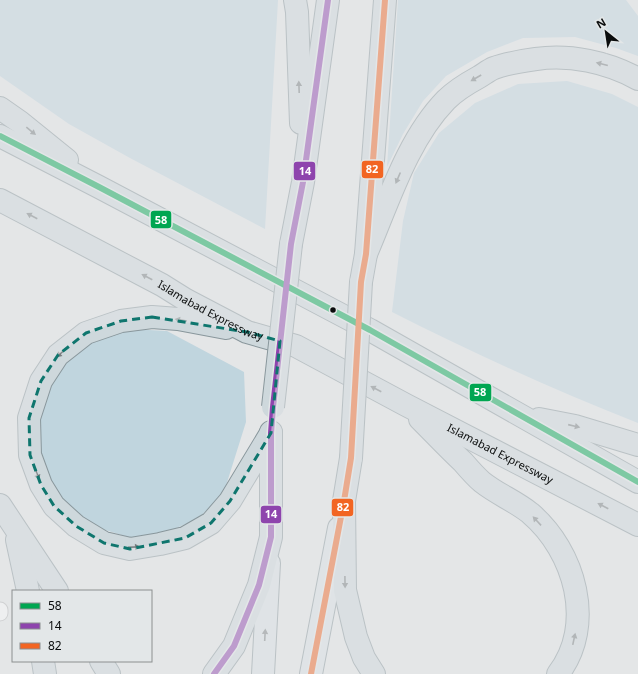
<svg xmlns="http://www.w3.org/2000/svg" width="638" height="674" viewBox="0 0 638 674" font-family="'Noto Sans',sans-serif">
	<rect width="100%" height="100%" fill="#e4e6e7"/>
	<path fill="#c0d5de" d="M 0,0 L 278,0 L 265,229 L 130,158 L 69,124 L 0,76 Z
		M 398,0 L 626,0 L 638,16 L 638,56 L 616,48 L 575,37 L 523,38 L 487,52 L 446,76 L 423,101 L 403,134 L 387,167 Z
		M 567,81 L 612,94 L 638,107 L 638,423 C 554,390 473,353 392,312 L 403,221 L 414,173 L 439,133 L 475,103 L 518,84 Z
		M 131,329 L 167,331 L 244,372 L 246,422 L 224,492 L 199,518 L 161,535 L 132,538 L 105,530 L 73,512 L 50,485 L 39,457 L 38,425 L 46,391 L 61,366 L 81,349 L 97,340 Z"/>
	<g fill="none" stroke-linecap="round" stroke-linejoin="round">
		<g stroke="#b7b8b9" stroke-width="17">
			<path id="minor" d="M 0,610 L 0,613"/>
		</g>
		<g stroke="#89979c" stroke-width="24">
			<path id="primary" d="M 263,674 L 269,563
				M 311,674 L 339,528"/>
		</g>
		<g stroke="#89979c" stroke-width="24">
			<g id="trunk">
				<path d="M 295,0 L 297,12 L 301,123"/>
				<path d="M 0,108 L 20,122 L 67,160"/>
				<path d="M 0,136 L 99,187 L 370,330 L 638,482"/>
				<path id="s1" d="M 0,200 L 162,285 L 186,300 L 247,332 L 296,346 L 406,405 L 638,525"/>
				<path d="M 291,244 L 303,182 L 328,0"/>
				<path d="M 366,254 C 388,203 407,140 446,100 C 455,91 468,83 479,77 C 484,74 489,70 494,68 C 507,63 522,61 536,59 C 569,54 608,62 638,79"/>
				<path d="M 361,282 L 366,254 L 385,0"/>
				<path d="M 226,328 L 178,319 L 152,317 L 121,321 L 86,333 L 58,355 L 41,381 L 29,418 L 30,455 L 41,485 L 54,506 L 76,526 L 104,543 L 130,549 L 160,544 L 185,538 L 211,523 L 230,501 L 271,433"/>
				<path d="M 420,419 C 434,433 448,448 463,462 C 469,469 475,476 482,482 C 497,494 515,501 530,513 C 575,551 596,625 558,674"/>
				<path d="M 539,419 L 575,426 L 638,445"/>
				<path d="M 351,458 L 344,501 L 345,590 L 356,637 L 364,658 L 374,674"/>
				<path d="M 0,505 L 57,591"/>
				<path d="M 17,540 L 28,591"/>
				<path d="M 43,661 L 45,674"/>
				<path d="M 101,661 L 109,674"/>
				<path d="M 214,674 L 234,646 L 259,585 L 271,537 L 271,432"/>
			</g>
		</g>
		<use href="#minor" stroke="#fbfbfb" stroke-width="15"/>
		<use href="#primary" stroke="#d9e1e4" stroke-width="22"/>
		<use href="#trunk" stroke="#ced8dc" stroke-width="22"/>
		<g stroke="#89979c" stroke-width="24" stroke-linecap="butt">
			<path id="trunk-bridge" d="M 273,407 L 291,244
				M 351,458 L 361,282"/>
		</g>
		<use href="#trunk-bridge" stroke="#ced8dc" stroke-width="22"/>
		<g stroke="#e3e7e8" stroke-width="9">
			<path id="bus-1" d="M 0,136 L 99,187 L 370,330 L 638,482"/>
		</g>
		<g stroke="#e3e7e8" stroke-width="9">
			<path id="bus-2" d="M 214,674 L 234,646 L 259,585 L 271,537 L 271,433 L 273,407 L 291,244 L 303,182 L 328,0"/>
		</g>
		<g stroke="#e3e7e8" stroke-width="9">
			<path id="bus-3" d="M 311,674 L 344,501 L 351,458 L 361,282 L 366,254 L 385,0"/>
		</g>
		<use href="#bus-1" stroke="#00a651" stroke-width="6"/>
		<use href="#bus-2" stroke="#8e44ad" stroke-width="6"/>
		<use href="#bus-3" stroke="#f26522" stroke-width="6"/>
	</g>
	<defs><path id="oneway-solid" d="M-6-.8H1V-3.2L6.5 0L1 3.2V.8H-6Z"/></defs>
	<g fill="#767c7e">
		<use href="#oneway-solid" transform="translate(602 64) rotate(-166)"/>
		<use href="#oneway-solid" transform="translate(476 78) rotate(150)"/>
		<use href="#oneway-solid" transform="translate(299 87) rotate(-92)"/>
		<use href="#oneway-solid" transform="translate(31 131) rotate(39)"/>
		<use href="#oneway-solid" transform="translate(398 178) rotate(113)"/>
		<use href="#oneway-solid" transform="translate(32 216) rotate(-152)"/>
		<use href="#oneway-solid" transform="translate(147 277) rotate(-152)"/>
		<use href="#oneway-solid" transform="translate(181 320) rotate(-171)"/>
		<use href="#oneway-solid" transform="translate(61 353) rotate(137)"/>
		<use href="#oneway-solid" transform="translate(376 389) rotate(-152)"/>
		<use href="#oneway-solid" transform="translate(574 426) rotate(13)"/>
		<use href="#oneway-solid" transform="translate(37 474) rotate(71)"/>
		<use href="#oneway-solid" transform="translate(603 506) rotate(-152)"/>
		<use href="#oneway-solid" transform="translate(537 521) rotate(-133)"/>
		<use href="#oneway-solid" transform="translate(134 547) rotate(-3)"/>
		<use href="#oneway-solid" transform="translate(345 582) rotate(89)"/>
		<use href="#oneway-solid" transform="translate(574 639) rotate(-78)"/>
	</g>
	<use fill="#7c8183" href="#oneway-solid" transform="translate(265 635) rotate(-87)"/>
	<path d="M0 0H638V674H0ZM 152,317 L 247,332 L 280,341 L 271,433 L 230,501 L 211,523 L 185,538 L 130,549 L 104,543 L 76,526 L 54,506 L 41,485 L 30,455 L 29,418 L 41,381 L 58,355 L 86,333 L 121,321 Z" fill="#e4e6e7" fill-opacity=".55" fill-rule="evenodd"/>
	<path fill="none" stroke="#0f766e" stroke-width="3" stroke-dasharray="8 5" stroke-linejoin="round" d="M 152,317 L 247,332 L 280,341 L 271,433 L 230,501 L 211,523 L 185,538 L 130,549 L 104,543 L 76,526 L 54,506 L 41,485 L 30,455 L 29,418 L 41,381 L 58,355 L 86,333 L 121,321 Z"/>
	<circle fill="#0a0c0c" stroke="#e3e7e8" stroke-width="1.5" cx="333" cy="310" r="3.5"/>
	<g text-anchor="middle" stroke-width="3" stroke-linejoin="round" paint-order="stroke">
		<g font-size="11" fill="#0a0c0c" stroke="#e3e7e8">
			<text dy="4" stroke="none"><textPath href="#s1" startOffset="238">Islamabad Expressway</textPath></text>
			<text dy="4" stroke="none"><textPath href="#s1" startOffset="562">Islamabad Expressway</textPath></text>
		</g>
	</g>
	<g stroke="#e3e7e8" stroke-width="1.5">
		<rect x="361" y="160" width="23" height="19" rx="4" fill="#f26522"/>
		<rect x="293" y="161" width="23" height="20" rx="4" fill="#8e44ad"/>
		<rect x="150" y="210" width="22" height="19" rx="4" fill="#00a651"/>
		<rect x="469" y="383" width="23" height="19" rx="4" fill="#00a651"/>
		<rect x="331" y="498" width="23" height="19" rx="4" fill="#f26522"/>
		<rect x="260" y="505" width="22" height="19" rx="4" fill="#8e44ad"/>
	</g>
	<g font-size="11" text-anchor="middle" font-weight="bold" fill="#fff">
		<text x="372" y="173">82</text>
		<text x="305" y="175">14</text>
		<text x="161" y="224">58</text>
		<text x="480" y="396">58</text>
		<text x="343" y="511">82</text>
		<text x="271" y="518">14</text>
	</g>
	<rect x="12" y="590" width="140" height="72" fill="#e3e7e8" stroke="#8c8f90"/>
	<rect x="20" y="603" width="20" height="6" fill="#00a651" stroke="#8c8f90"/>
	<text x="48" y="610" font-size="12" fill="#0a0c0c">58</text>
	<rect x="20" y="623" width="20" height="6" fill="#8e44ad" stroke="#8c8f90"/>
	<text x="48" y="630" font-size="12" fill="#0a0c0c">14</text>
	<rect x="20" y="643" width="20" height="6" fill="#f26522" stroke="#8c8f90"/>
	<text x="48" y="650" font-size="12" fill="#0a0c0c">82</text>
	<g transform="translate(606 32) rotate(330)" stroke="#e3e7e8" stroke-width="3" paint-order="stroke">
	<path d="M0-3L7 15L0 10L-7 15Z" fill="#0a0c0c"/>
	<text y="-6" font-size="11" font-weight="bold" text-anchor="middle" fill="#0a0c0c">N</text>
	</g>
</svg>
